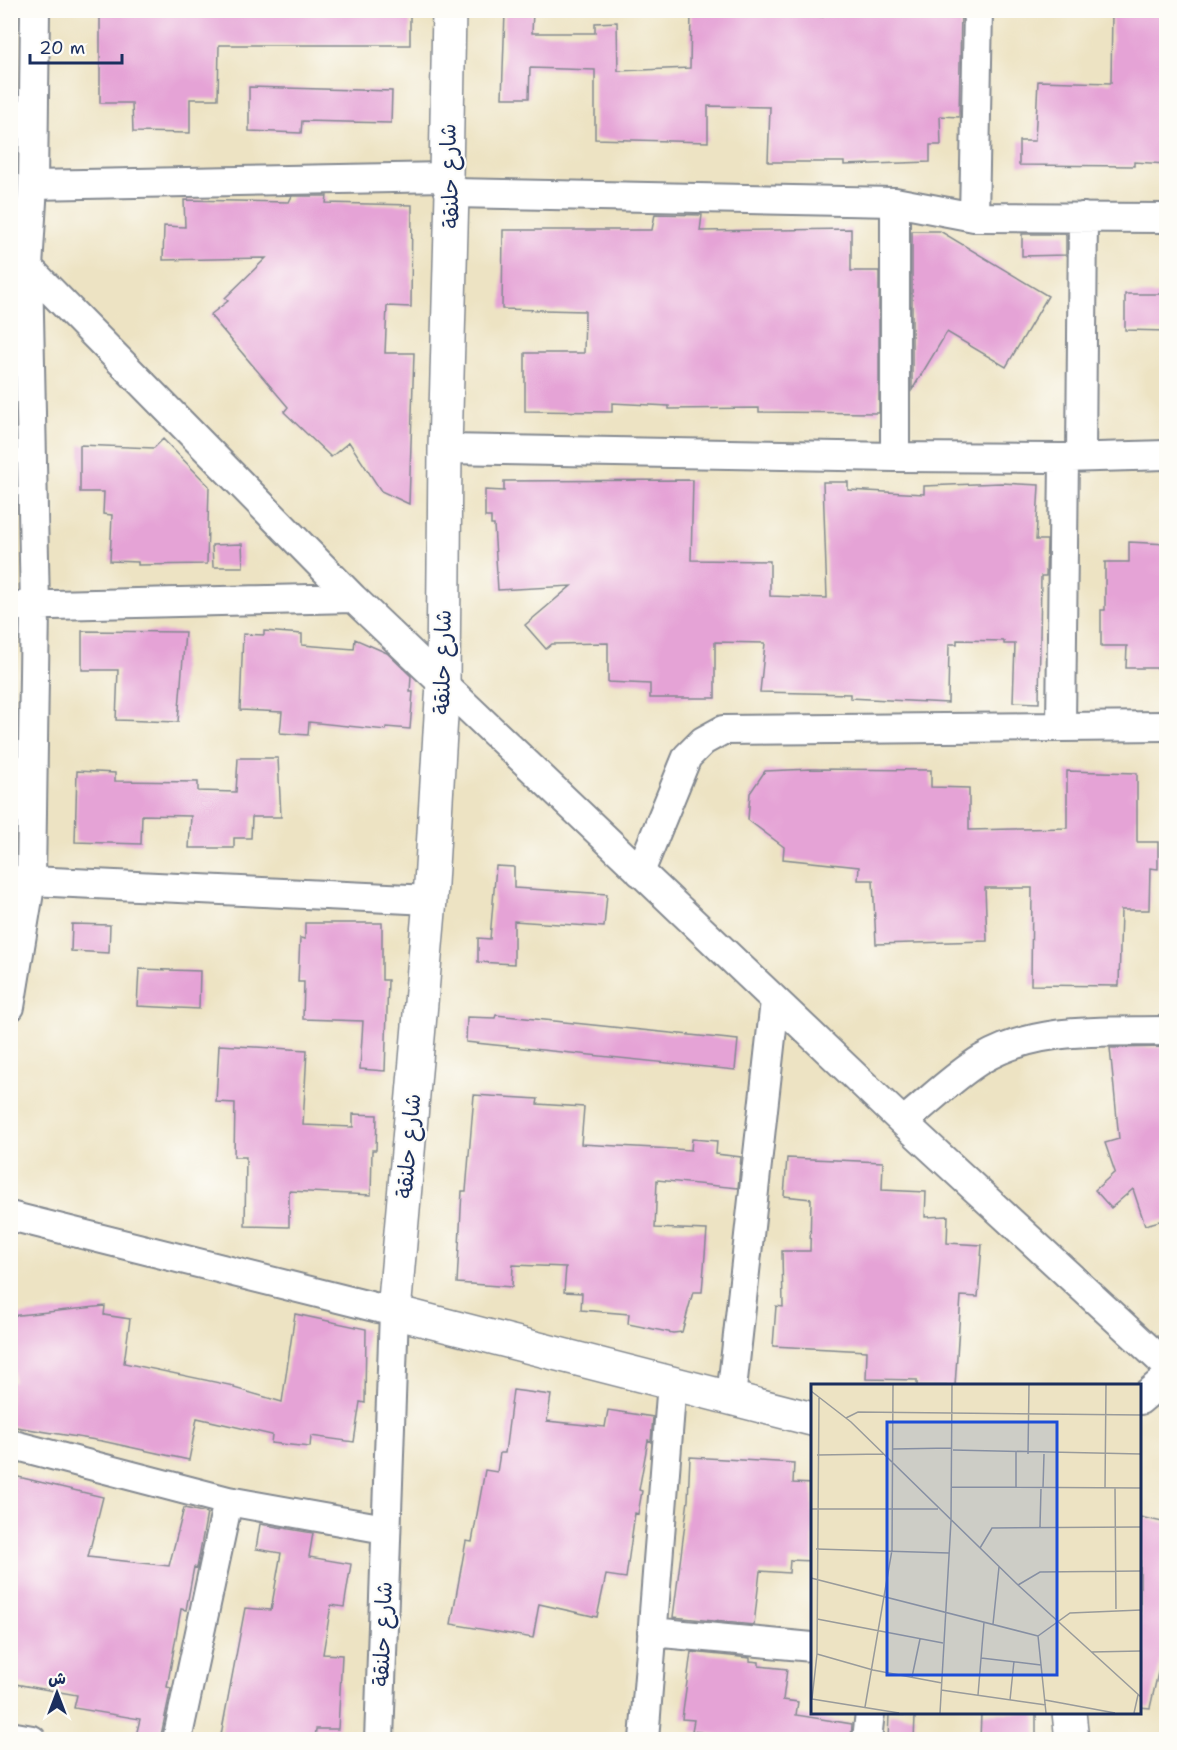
<svg xmlns="http://www.w3.org/2000/svg" width="1177" height="1750" viewBox="0 0 1177 1750" font-family="'Shantell Sans','Playpen Sans Arabic',sans-serif">
	<rect width="100%" height="100%" fill="#fdfcf7"/>
	<filter id="ink" filterUnits="userSpaceOnUse"><feTurbulence type="fractalNoise" baseFrequency=".0167" numOctaves="2"/><feDisplacementMap in="SourceGraphic" scale="12" xChannelSelector="R" yChannelSelector="G"/><feConvolveMatrix kernelMatrix="1 2 1 2 8 2 1 2 1" color-interpolation-filters="sRGB"/></filter>
	<filter id="wash" filterUnits="userSpaceOnUse"><feTurbulence type="fractalNoise" baseFrequency=".008" numOctaves="4" result="noise"/><feDisplacementMap in="SourceGraphic" scale="24" xChannelSelector="R" yChannelSelector="G"/><feGaussianBlur stdDeviation="1.35" result="paint"/><feColorMatrix in="noise" values="0 0 0 0 0 0 0 0 0 0 0 0 0 0 0 0 0 1.4 0 .05"/><feComposite in="paint" operator="in"/></filter>
	<g filter="url(#wash)">
		<rect width="100%" height="100%" fill="#ede3c3"/>
		<g id="blocks">
			<path fill="#e5a3d6" d="M 100,10 L 410,10 L 410,45 L 219,45 L 218,99 L 190,99 L 190,133 L 133,132 L 132,103 L 100,103 Z
				M 691,10 L 771,10 L 823,17 L 823,10 L 957,10 L 961,12 L 959,117 L 940,116 L 941,145 L 930,145 L 930,162 L 844,165 L 844,162 L 768,162 L 770,107 L 708,106 L 708,142 L 595,139 L 595,70 L 530,68 L 529,98 L 502,98 L 505,12 L 533,12 L 532,33 L 595,33 L 595,23 L 617,22 L 618,71 L 690,68 Z
				M 1112,10 L 1148,10 L 1148,14 L 1167,14 L 1167,164 L 1134,162 L 1134,166 L 1019,165 L 1019,141 L 1035,141 L 1038,81 L 1111,83 Z
				M 249,87 L 392,91 L 391,123 L 302,121 L 301,133 L 249,131 Z
				M 292,196 L 327,196 L 326,203 L 412,205 L 411,307 L 387,306 L 385,353 L 414,353 L 409,504 L 381,491 L 349,442 L 331,457 L 284,412 L 288,407 L 210,315 L 228,301 L 225,298 L 266,258 L 163,260 L 164,226 L 185,227 L 184,200 L 289,202 Z
				M 655,214 L 702,215 L 700,231 L 851,229 L 851,271 L 879,271 L 879,413 L 759,412 L 759,408 L 669,409 L 669,406 L 612,403 L 612,412 L 525,411 L 525,353 L 584,353 L 585,311 L 502,309 L 503,230 L 652,230 Z
				M 912,231 L 940,231 L 1048,296 L 1006,367 L 947,332 L 912,390 Z
				M 1022,234 L 1066,234 L 1066,255 L 1022,256 Z
				M 1125,294 L 1167,294 L 1167,331 L 1125,330 Z
				M 163,439 L 209,486 L 207,564 L 138,565 L 138,562 L 110,561 L 112,515 L 103,514 L 104,492 L 80,492 L 80,445 L 154,448 Z
				M 693,480 L 691,560 L 770,561 L 770,596 L 827,598 L 823,482 L 848,482 L 848,490 L 924,494 L 924,486 L 1001,483 L 1039,485 L 1036,540 L 1047,540 L 1046,576 L 1041,576 L 1039,703 L 1013,702 L 1015,644 L 1004,644 L 1004,641 L 957,640 L 957,644 L 949,644 L 948,703 L 850,698 L 850,694 L 760,692 L 765,643 L 715,642 L 715,698 L 650,698 L 650,684 L 608,682 L 608,643 L 552,644 L 546,649 L 525,625 L 571,586 L 498,590 L 494,525 L 491,525 L 491,517 L 485,517 L 485,490 L 504,491 L 504,481 Z
				M 1129,542 L 1167,544 L 1167,659 L 1160,659 L 1160,668 L 1126,668 L 1127,646 L 1101,646 L 1101,610 L 1105,610 L 1105,562 L 1129,562 Z
				M 242,544 L 243,567 L 213,567 L 212,545 Z
				M 82,631 L 185,632 L 178,722 L 116,720 L 118,670 L 82,670 Z
				M 264,631 L 302,634 L 302,645 L 354,649 L 355,639 L 387,653 L 411,676 L 410,692 L 413,692 L 410,729 L 386,727 L 386,730 L 309,722 L 308,735 L 280,733 L 282,712 L 240,710 L 243,634 L 264,635 Z
				M 238,758 L 278,758 L 281,817 L 252,817 L 251,838 L 234,838 L 234,848 L 189,848 L 191,816 L 142,815 L 141,844 L 75,842 L 77,771 L 115,773 L 115,781 L 198,782 L 198,791 L 236,792 Z
				M 812,769 L 931,770 L 931,787 L 969,788 L 969,830 L 1067,828 L 1067,771 L 1137,773 L 1137,842 L 1158,842 L 1158,869 L 1150,868 L 1149,910 L 1121,910 L 1119,986 L 1031,985 L 1032,888 L 985,888 L 987,941 L 876,944 L 873,880 L 858,880 L 859,867 L 783,859 L 784,847 L 748,820 L 750,793 L 765,771 Z
				M 496,866 L 514,867 L 514,888 L 607,894 L 604,927 L 514,921 L 514,964 L 478,962 L 478,938 L 490,939 Z
				M 305,923 L 382,923 L 382,980 L 388,980 L 385,1071 L 360,1069 L 363,1021 L 303,1019 L 304,982 L 298,982 L 300,938 L 305,939 Z
				M 72,924 L 110,925 L 109,953 L 71,951 Z
				M 139,969 L 200,971 L 199,1009 L 137,1006 Z
				M 496,1015 L 738,1040 L 735,1070 L 466,1042 L 467,1017 L 495,1018 Z
				M 219,1045 L 307,1050 L 303,1125 L 353,1127 L 353,1114 L 377,1115 L 376,1150 L 372,1150 L 371,1195 L 289,1191 L 289,1227 L 245,1226 L 246,1157 L 234,1157 L 235,1103 L 216,1102 Z
				M 1167,1047 L 1167,1219 L 1145,1225 L 1133,1189 L 1111,1208 L 1095,1190 L 1115,1172 L 1105,1143 L 1119,1139 L 1110,1048 Z
				M 474,1095 L 538,1099 L 537,1104 L 584,1107 L 581,1144 L 691,1150 L 692,1139 L 717,1141 L 716,1154 L 741,1157 L 738,1188 L 657,1180 L 655,1228 L 707,1230 L 702,1292 L 693,1292 L 682,1332 L 673,1333 L 628,1324 L 629,1314 L 581,1310 L 582,1293 L 564,1292 L 566,1267 L 513,1265 L 512,1287 L 457,1283 L 462,1191 L 466,1191 Z
				M 787,1158 L 883,1162 L 882,1190 L 926,1192 L 925,1217 L 948,1216 L 947,1243 L 982,1245 L 978,1297 L 961,1296 L 955,1386 L 917,1386 L 917,1380 L 866,1379 L 867,1351 L 773,1346 L 776,1306 L 783,1307 L 782,1251 L 810,1251 L 811,1199 L 784,1196 Z
				M 105,1306 L 104,1315 L 130,1319 L 124,1363 L 234,1386 L 234,1388 L 282,1402 L 295,1314 L 366,1329 L 365,1403 L 360,1402 L 354,1442 L 311,1436 L 310,1447 L 271,1443 L 272,1435 L 197,1418 L 189,1460 L 102,1441 L 10,1426 L 10,1381 L 14,1382 L 10,1316 Z
				M 513,1390 L 551,1395 L 547,1421 L 605,1427 L 608,1410 L 653,1417 L 651,1441 L 648,1440 L 639,1490 L 642,1491 L 638,1514 L 635,1513 L 626,1578 L 606,1575 L 597,1617 L 539,1604 L 533,1638 L 451,1624 L 466,1541 L 472,1542 L 485,1470 L 497,1472 L 500,1453 L 505,1453 Z
				M 690,1457 L 794,1463 L 793,1483 L 813,1484 L 813,1561 L 790,1560 L 789,1573 L 760,1571 L 754,1625 L 673,1617 L 688,1500 Z
				M 10,1475 L 103,1497 L 88,1557 L 169,1566 L 184,1508 L 207,1513 L 197,1568 L 194,1567 L 186,1610 L 181,1609 L 167,1687 L 171,1688 L 160,1740 L 135,1740 L 140,1719 L 74,1708 L 77,1695 L 10,1683 Z
				M 1140,1517 L 1167,1523 L 1167,1633 L 1150,1708 L 1140,1707 Z
				M 260,1524 L 313,1533 L 309,1557 L 351,1564 L 344,1607 L 331,1605 L 323,1654 L 342,1655 L 338,1729 L 316,1729 L 315,1740 L 220,1740 L 245,1608 L 271,1610 L 281,1553 L 256,1549 Z
				M 691,1652 L 750,1658 L 750,1661 L 759,1662 L 759,1666 L 787,1669 L 783,1700 L 798,1702 L 796,1715 L 852,1724 L 851,1740 L 750,1740 L 692,1731 L 694,1720 L 682,1719 Z
				M 981,1713 L 1036,1713 L 1036,1740 L 980,1740 Z
				M 889,1714 L 915,1716 L 914,1740 L 888,1740 Z"/>
		</g>
	</g>
	<g filter="url(#ink)">
		<use href="#blocks" fill-opacity="0" stroke="#848990" stroke-width="1.5"/>
		<g fill="none" stroke-linecap="round" stroke-linejoin="round">
			<g stroke="#848990" stroke-width="32">
				<path id="street" d="M 33,185 L 446,177
					M 452,193 L 895,202 L 974,217 L 1166,218
					M 895,202 L 895,457
					M 974,217 L 978,10
					M 10,249 L 353,598 L 903,1122 L 1166,1365
					M 445,449 L 895,457 L 1064,458 L 1166,455
					M 1081,456 L 1083,217
					M 10,606 L 353,598
					M 1061,725 L 1064,458
					M 640,872 L 687,757 L 703,741 L 723,730 L 1166,726
					M 10,880 L 430,900
					M 10,1007 L 31,880 L 35,607 L 28,267 L 33,185 L 35,10
					M 903,1122 C 928,1102 954,1076 982,1059 C 1038,1026 1104,1032 1166,1031
					M 10,1216 L 394,1312 L 379,1740
					M 731,1398 L 775,1001
					M 1140,1400 L 1166,1378
					M 10,1444 L 228,1501 L 385,1529
					M 652,1632 L 812,1647
					M 10,1736 L 32,1740
					M 177,1740 L 228,1501
					M 644,1740 L 672,1382
					M 867,1740 L 870,1712"/>
			</g>
			<g stroke="#848990" stroke-width="36">
				<path id="secondary" d="M 449,10 L 446,177 L 452,193 L 445,449 L 443,683 L 430,900 L 394,1312 L 812,1419
					M 1069,1712 L 1072,1740"/>
			</g>
			<use href="#street" stroke="#fff" stroke-width="28"/>
			<use href="#secondary" stroke="#fff" stroke-width="33"/>
		</g>
	</g>
	<g text-anchor="middle" stroke-width="4.5" stroke-linejoin="round" paint-order="stroke">
		<g font-size="22" fill="#1b2f5e" stroke="#fdfcf7">
			<text transform="translate(449 176) rotate(-92)" y="8">شارع حلنقة</text>
			<text transform="translate(442 662) rotate(-89)" y="8">شارع حلنقة</text>
			<text transform="translate(408 1146) rotate(-85)" y="8">شارع حلنقة</text>
			<text transform="translate(382 1634) rotate(-88)" y="8">شارع حلنقة</text>
		</g>
	</g>
	<g transform="translate(811 1384)">
		<rect width="330" height="330" fill="#ede3c3"/>
		<path fill="none" stroke="#999b9b" stroke-width="1.5" d="M 0,7 L 40,38 L 207,201 L 330,313M 35,34 L 47,28 L 330,31M 81,65 L 141,64M 142,66 L 330,70M 205,68 L 205,104M 217,70 L 218,1M 6,71 L 73,70M 140,103 L 330,104M 232,104 L 233,70M 294,104 L 295,1M 304,104 L 305,225M 0,125 L 127,125M 229,143 L 230,105M 169,164 L 181,144 L 330,143M 5,165 L 138,169M 0,194 L 227,252M 207,201 L 229,188 L 330,187M 6,235 L 132,259M 182,240 L 188,183M 227,252 L 259,229 L 330,226M 227,252 L 235,329M 280,268 L 330,267M 6,270 L 62,286 L 131,299M 170,274 L 230,281M 101,293 L 109,255M 130,306 L 235,321M 167,311 L 173,238M 1,315 L 6,270 L 8,14M 1,315 L 88,329M 199,316 L 203,277M 234,316 L 304,329M 54,323 L 81,166 L 82,1M 129,329 L 140,137 L 141,1M 323,329 L 327,311"/>
		<path fill="#1d4ed8" fill-opacity="0.15" stroke="#1d4ed8" stroke-width="3" d="M 76,38 L 246,38 L 246,291 L 76,291 Z"/>
		<rect width="330" height="330" fill="none" stroke="#1b2f5e" stroke-width="3"/>
	</g>
	<rect width="1177" height="1750" fill="none" stroke="#fdfcf7" stroke-width="36"/>
	<g transform="translate(57 1693)" stroke="#fdfcf7" stroke-width="4.5" paint-order="stroke">
	<path d="M0-4.5L10 22L0 15L-10 22Z" fill="#1b2f5e"/>
	<text y="-9" font-size="16" font-weight="bold" text-anchor="middle" fill="#1b2f5e">ش</text>
	</g>
	<path d="M30 54v9h92v-9" fill="none" stroke="#1b2f5e" stroke-width="3"/>
	<text x="39" y="54" font-size="18" fill="#1b2f5e" stroke="#fdfcf7" stroke-width="4.5" paint-order="stroke">20 m</text>
</svg>
